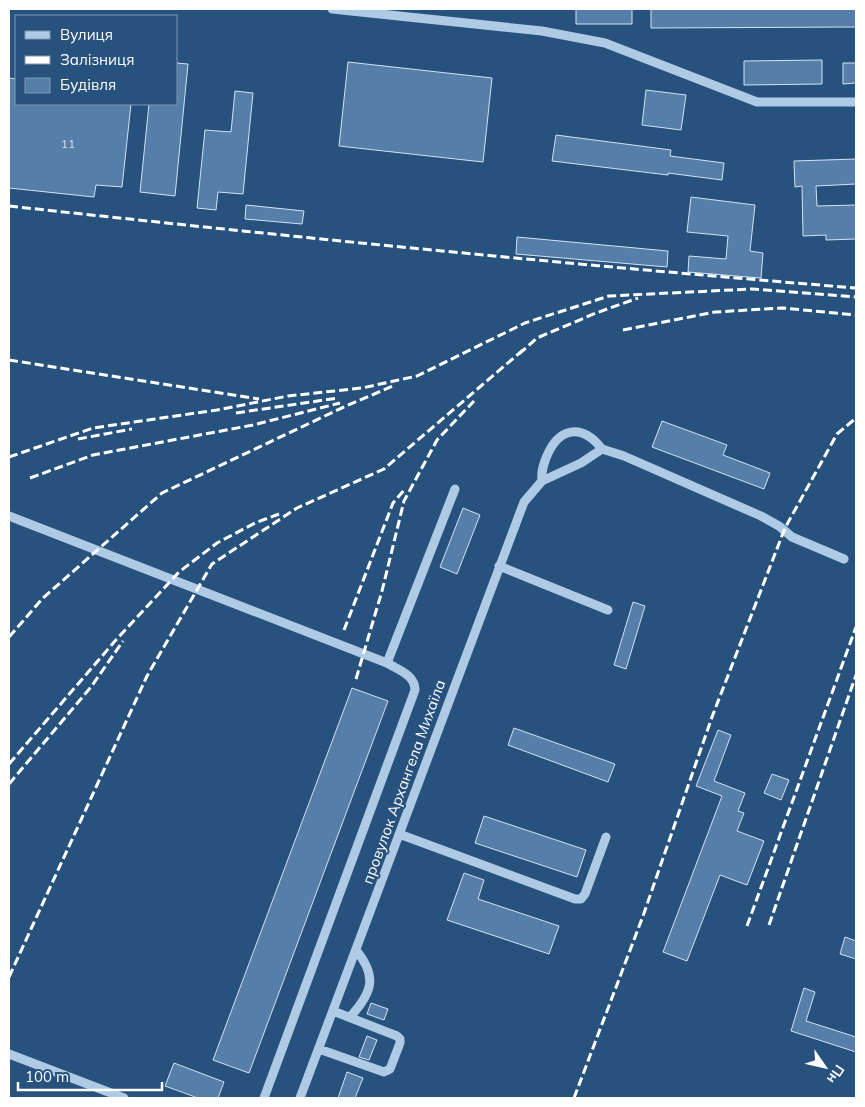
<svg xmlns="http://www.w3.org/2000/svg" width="865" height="1107" viewBox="0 0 865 1107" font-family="Mulish,sans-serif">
	<rect width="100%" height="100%" fill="#28527e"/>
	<path fill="#557ea9" stroke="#d1e3f4" d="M 576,9 L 632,9 L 632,24 L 576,24 Z
		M 651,9 L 856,9 L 856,27 L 651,28 Z
		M 822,60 L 822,84 L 744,85 L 744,61 Z
		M 348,62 L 492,78 L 483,162 L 339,146 Z
		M 176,63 L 188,64 L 175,196 L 140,192 L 149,104 L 176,104 Z
		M 843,63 L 856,63 L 856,83 L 843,84 Z
		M 9,78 L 16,79 L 16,104 L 131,104 L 122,187 L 96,185 L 94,197 L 9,188 Z
		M 646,90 L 686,95 L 681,130 L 642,125 Z
		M 235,91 L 253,93 L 243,194 L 218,192 L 216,210 L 197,208 L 205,130 L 231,132 Z
		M 556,135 L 671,150 L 670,156 L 724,163 L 722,180 L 668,173 L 668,175 L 552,161 Z
		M 856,159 L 856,184 L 816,186 L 817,206 L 856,205 L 856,239 L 826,240 L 826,235 L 803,236 L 802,186 L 795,187 L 794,161 Z
		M 691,197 L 755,205 L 750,251 L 763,253 L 761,278 L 688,272 L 689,256 L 726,259 L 728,236 L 687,232 Z
		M 246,205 L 304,211 L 302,224 L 245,219 Z
		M 517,237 L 668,251 L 667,267 L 516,254 Z
		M 662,421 L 727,445 L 723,455 L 770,473 L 764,489 L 652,447 Z
		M 463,508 L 480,515 L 457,574 L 440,567 Z
		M 633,602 L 645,606 L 626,669 L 614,665 Z
		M 352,688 L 388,701 L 249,1073 L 213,1060 Z
		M 514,728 L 615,764 L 608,782 L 508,745 Z
		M 718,730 L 731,735 L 714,781 L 745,793 L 738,811 L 744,813 L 737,831 L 764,841 L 747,885 L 720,875 L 687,961 L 663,952 L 722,796 L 696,786 Z
		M 772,774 L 789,780 L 781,800 L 764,793 Z
		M 484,816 L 586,850 L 577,877 L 475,843 Z
		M 464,873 L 484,880 L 478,899 L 559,926 L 549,954 L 447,920 Z
		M 845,937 L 856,941 L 856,959 L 840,954 Z
		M 804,988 L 815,992 L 806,1021 L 856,1037 L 856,1052 L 791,1031 Z
		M 371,1003 L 388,1009 L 384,1020 L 367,1014 Z
		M 367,1036 L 377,1040 L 369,1060 L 359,1057 Z
		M 174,1063 L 224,1082 L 218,1098 L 198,1098 L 165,1086 Z
		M 347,1072 L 363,1078 L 355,1098 L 338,1098 Z"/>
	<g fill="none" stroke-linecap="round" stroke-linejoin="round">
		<path stroke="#afcae5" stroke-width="9" d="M 332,9 L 542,31 L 605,43 L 757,102 L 856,102
			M 602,449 L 624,456 L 761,516 L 779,526 L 792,537 L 844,559
			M 9,516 L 387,663 C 399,670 415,675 415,690 L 264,1098
			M 499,566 L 608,610
			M 387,663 L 455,489
			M 399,834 L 575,899 L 581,899 L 585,894 L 606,837
			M 350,1017 C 372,993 378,977 356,950
			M 319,1049 L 384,1072 L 390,1069 L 400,1043 L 400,1039 L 397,1036 L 333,1011
			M 9,1054 L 124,1098
			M 300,1098 L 524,502 L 542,481 L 581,463 L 602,449 C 581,422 558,428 546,458 C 543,466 541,472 542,481"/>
		<path stroke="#fff" stroke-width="3" stroke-dasharray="9 4" stroke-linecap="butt" d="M 9,206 C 291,237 573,265 856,288
			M 623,330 L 715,312 L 783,308 L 856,315
			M 519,354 L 537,338 L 596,313 L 638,298
			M 9,360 L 259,399
			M 236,413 L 338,398
			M 78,439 L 132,429
			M 9,457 L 93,428 L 217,410 L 288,396 L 362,388 L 417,376 L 525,323 L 609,296 L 752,289 L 856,297
			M 30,478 L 93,455 L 253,425 L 340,403
			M 344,630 L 393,503 L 405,489
			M 9,637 L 43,598 L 162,493 L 346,406 L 393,386
			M 356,679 L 382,591 L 404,501 L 437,440 L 474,401
			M 9,764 L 115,641 L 179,572 L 217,543 L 255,523 L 279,514
			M 9,784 L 91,687 L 123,641
			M 769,925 L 856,675
			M 747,926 L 856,627
			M 9,977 L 147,676 L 212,564 L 297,508 L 384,469 L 523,350
			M 574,1098 L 643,916 L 712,717 L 785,528 L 837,434 L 856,418"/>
	</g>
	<g text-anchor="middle" stroke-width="4" stroke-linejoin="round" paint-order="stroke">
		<g font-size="12" fill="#d4dfea">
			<text x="68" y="148">11</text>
		</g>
		<g font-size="15" fill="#fff" stroke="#28527e">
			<text transform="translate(404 782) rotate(-70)" y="5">провулок Архангела Михаїла</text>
		</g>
	</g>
	<rect width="865" height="1107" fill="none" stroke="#ffffff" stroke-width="20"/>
	<rect x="15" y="15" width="162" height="90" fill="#28527e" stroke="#7e97b2"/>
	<rect x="25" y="31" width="25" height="8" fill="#afcae5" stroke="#7e97b2"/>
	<text x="60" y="40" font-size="15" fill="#ffffff">Вулиця</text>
	<rect x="25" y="56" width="25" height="8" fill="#ffffff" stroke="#7e97b2"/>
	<text x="60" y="65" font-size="15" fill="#ffffff">Залізниця</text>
	<rect x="25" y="78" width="25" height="15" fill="#557ea9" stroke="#7e97b2"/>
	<text x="60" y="90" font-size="15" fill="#ffffff">Будівля</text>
	<g transform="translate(825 1067) rotate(124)" stroke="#28527e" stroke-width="4" paint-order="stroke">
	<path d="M0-4L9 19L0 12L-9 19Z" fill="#ffffff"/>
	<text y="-8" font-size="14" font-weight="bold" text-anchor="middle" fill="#ffffff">Пн</text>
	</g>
	<path d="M18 1082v8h144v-8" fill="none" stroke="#ffffff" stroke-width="2.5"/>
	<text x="25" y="1082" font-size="15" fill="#ffffff" stroke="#28527e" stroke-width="4" paint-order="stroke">100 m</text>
</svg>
